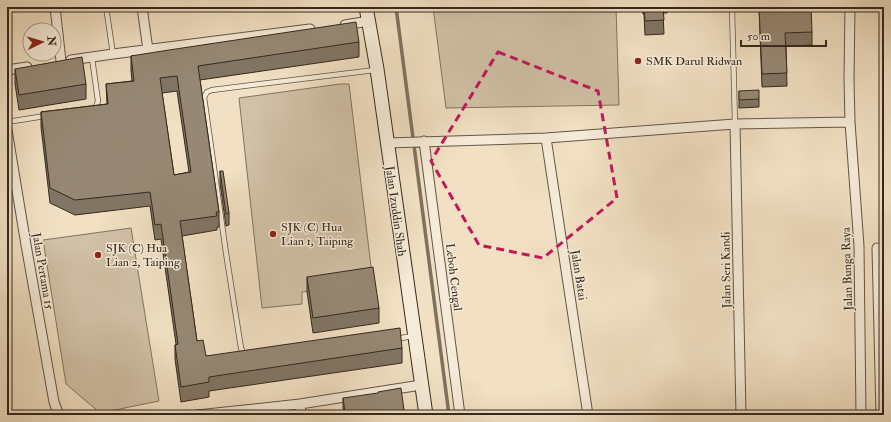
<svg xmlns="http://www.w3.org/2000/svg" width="891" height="422" viewBox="0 0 891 422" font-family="'IM FELL Double Pica',serif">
	<rect width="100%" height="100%" fill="#f1e0c3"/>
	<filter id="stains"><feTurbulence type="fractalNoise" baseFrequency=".005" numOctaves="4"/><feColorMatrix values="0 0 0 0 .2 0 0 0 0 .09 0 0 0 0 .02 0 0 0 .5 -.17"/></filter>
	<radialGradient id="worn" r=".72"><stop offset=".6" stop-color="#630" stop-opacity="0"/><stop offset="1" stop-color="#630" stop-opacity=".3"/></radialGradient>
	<path fill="#d1c1a7" stroke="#827463" d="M 433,7 L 616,7 L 619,105 L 446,108 Z
		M 340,84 L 349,84 L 373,283 L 302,292 L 302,304 L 262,308 L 239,98 Z
		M 131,228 L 159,401 L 100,413 L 66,384 L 43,240 Z"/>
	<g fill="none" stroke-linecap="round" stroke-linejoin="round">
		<path stroke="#7f7160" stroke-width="3.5" d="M 396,7 L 449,415"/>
		<g stroke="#635648" stroke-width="6">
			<path id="lane" d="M 106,7 L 113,54
				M 732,7 L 735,124
				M 7,9 L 22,7
				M 92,58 L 98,101 L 96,107 L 93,108
				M 7,122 L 45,116
				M 395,339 L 413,336
				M 244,355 L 241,348 L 226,253 L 204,97 L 207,92 L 212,90 L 375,70"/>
		</g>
		<g stroke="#635648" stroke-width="11">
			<path id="street" d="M 55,7 L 61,61
				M 142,7 L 148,50
				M 850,7 L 849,80 L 850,122 L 859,246 L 861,415
				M 345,25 L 369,21
				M 71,60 L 113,54 L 310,29
				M 7,70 L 27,67
				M 735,124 L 741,415
				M 7,130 L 26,245 L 54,402 L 58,413 L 60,415
				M 546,138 L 588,415
				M 424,141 L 460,415
				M 387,143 L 546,138 L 735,124 L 850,122
				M 877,248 L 881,415
				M 300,404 L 301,415
				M 197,415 L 300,404 L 421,385"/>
		</g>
		<g stroke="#34281f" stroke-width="15">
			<path id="secondary" d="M 366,7 L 377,69 L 426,415"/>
		</g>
		<use href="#lane" stroke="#f6ebd8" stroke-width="4.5"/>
		<use href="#street" stroke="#f6ebd8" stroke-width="9"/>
		<use href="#secondary" stroke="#f6ebd8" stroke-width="13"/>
	</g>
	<path fill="#817564" stroke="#34281f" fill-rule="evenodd" d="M 642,7 L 667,7 L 667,13 L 663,13 L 664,34 L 645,35 L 644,14 L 643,14 Z
		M 759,7 L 812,32 L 812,45 L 786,46 L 787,86 L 762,87 Z
		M 359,42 L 359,57 L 200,80 L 219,212 L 219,227 L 217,227 L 217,230 L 182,236 L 197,341 L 206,356 L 402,348 L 402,363 L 209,391 L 209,397 L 181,402 L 175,359 L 175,345 L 176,344 L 161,239 L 155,240 L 150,206 L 75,215 L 50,203 L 41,127 L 41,112 L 107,104 L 106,84 L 132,81 L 131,71 L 131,56 ZM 177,91 L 189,172 L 174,175 L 162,93 Z
		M 15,69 L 86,84 L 86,99 L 19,110 L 15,84 Z
		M 739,91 L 759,99 L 759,107 L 739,108 Z
		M 220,171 L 229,213 L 229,225 L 226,226 L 220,183 Z
		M 307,277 L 379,308 L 379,323 L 313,333 L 307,292 Z
		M 343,398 L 404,410 L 404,415 L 344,415 L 343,408 Z"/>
	<path fill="#968874" stroke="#34281f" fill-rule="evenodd" d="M 644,7 L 663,7 L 664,20 L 645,21 Z
		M 759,7 L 811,7 L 812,32 L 785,33 L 787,73 L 762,74 Z
		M 356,22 L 359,42 L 198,66 L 219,212 L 216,212 L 217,216 L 180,221 L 197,341 L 203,340 L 206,356 L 400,328 L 402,348 L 209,377 L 209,382 L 181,387 L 175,345 L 178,344 L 161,224 L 155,225 L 150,192 L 75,200 L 50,188 L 41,112 L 108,104 L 106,84 L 134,81 L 131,56 L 169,50 ZM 177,76 L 191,172 L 174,175 L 160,78 Z
		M 82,57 L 86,84 L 19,95 L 15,69 Z
		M 759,90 L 759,99 L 739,100 L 739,91 Z
		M 220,171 L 223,171 L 229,213 L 226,214 Z
		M 373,267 L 379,308 L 313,318 L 307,277 Z
		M 401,388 L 404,410 L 374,415 L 350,415 L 350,411 L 345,412 L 343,398 L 378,393 L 378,392 Z"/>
	<path fill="none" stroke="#c2185b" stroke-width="3" stroke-dasharray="8 5" stroke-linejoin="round" d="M 498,52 L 598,91 L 617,198 L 543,258 L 479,245 L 431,161 Z"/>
	<g fill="#8f2418" stroke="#f6ebd8" stroke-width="1.5">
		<circle cx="638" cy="61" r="4"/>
		<circle cx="273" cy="234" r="4"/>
		<circle cx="98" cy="255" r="4"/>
	</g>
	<g text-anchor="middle" stroke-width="3" stroke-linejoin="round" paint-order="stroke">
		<g font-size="12" fill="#34281f" stroke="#f6ebd8" text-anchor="start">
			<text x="646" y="65">SMK Darul Ridwan</text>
			<text x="281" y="231">SJK (C) Hua<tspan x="281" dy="14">Lian 1, Taiping</tspan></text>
			<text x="106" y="252">SJK (C) Hua<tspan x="106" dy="14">Lian 2, Taiping</tspan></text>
		</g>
		<g font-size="12" fill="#34281f" stroke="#f6ebd8">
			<text transform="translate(396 211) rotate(82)" y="4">Jalan Izuddin Shah</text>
			<text transform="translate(847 269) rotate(-92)" y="4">Jalan Bunga Raya</text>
			<text transform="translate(726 270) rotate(-91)" y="4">Jalan Seri Kandi</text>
			<text transform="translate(43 271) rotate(80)" y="4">Jalan Pertama 15</text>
			<text transform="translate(579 275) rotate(81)" y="4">Jalan Batai</text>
			<text transform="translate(454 277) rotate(83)" y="4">Leboh Cengal</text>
		</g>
	</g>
	<rect width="891" height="422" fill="none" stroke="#f1e0c3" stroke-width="24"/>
	<rect x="8" y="8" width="875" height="406" fill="none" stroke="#34281f" stroke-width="2"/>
	<rect x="12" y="12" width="867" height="398" fill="none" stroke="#34281f"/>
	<g transform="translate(42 42) rotate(85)"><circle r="19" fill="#f6ebd8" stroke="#a89d8e"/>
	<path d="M0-3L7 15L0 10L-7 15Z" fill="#8f2418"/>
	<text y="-6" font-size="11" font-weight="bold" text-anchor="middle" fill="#34281f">N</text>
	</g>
	<path d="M741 40v6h85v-6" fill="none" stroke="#34281f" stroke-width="2"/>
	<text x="747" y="40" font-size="12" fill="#34281f" stroke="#f6ebd8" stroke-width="3" paint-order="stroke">50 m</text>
	<rect width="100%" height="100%" filter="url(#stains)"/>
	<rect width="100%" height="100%" fill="url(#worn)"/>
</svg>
